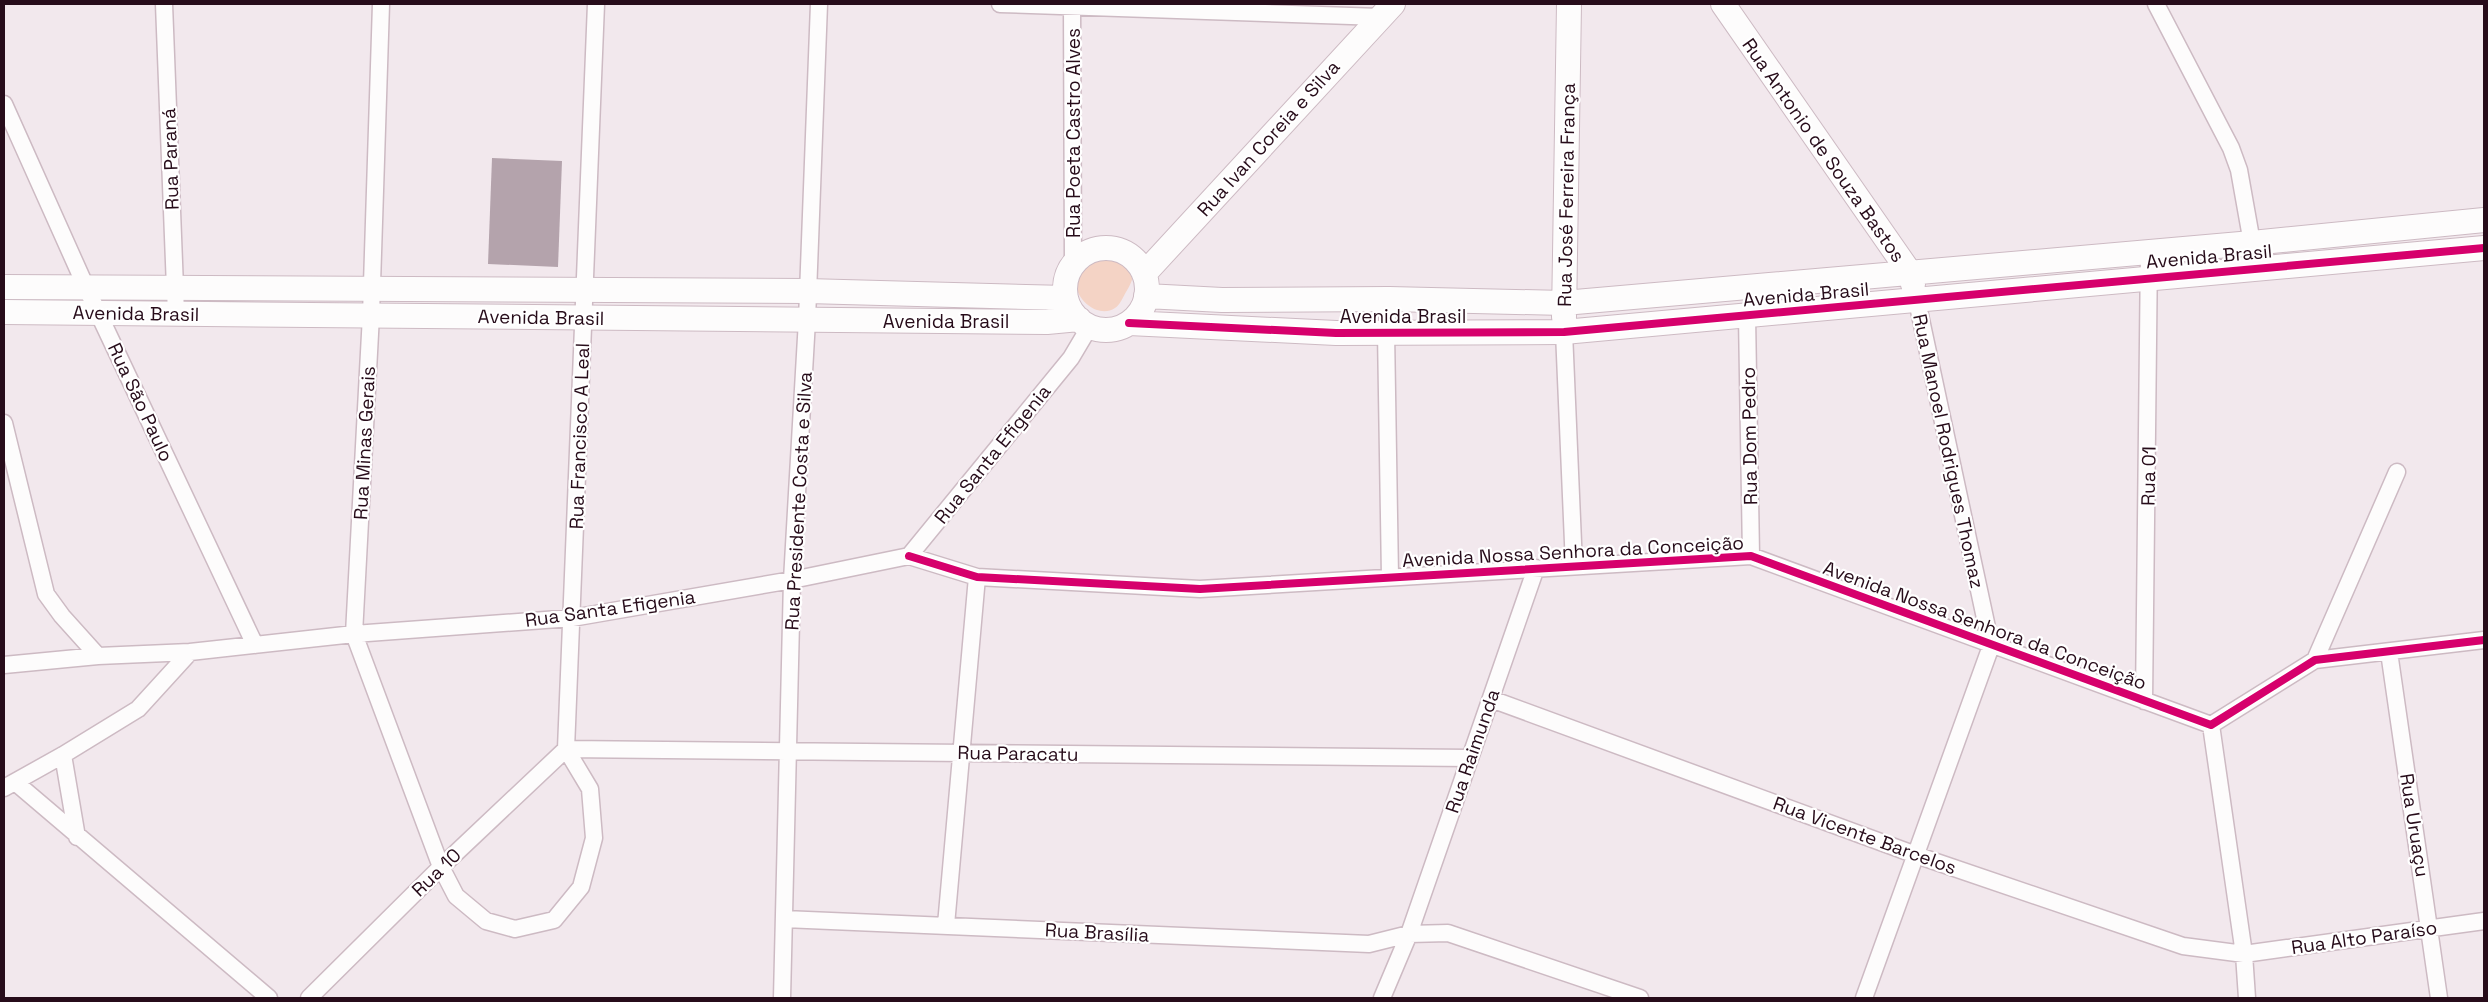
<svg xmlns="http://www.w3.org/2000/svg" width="2488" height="1002" viewBox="0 0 2488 1002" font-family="'Space Grotesk',sans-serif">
	<rect width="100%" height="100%" fill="#f2e8ed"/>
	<path fill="#f4d3c5" d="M 1091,258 L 1127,259 L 1131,262 C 1135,274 1133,281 1126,292 C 1123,297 1120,305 1115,308 C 1092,323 1055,281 1091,258 Z"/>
	<path fill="#b4a3ac" d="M 492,158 L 562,161 L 558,267 L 488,264 Z"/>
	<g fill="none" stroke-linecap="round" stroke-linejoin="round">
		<g stroke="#cdbac3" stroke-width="19">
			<path id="street" d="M 164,4 L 176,314
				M 381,4 L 371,315 L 354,634 L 441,867 L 456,896 L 486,921 L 515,929 L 554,920 L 581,887 L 594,838 L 590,789 L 566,749
				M 1000,4 L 1380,17
				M 1072,4 L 1073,263
				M 2156,4 L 2231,148 L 2239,170 L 2252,243
				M 4,104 L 85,285 L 255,645
				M 1389,299 L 1386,332 L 1390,577
				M 1747,316 L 1751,556
				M 1564,332 L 1574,566
				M 4,423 L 46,594 L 62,616 L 98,656
				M 909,556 L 977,577 L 1200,589 L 1751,556 L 2211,725 L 2315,660 L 2484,640
				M 2389,652 L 2439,998
				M 2315,660 L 2397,472
				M 4,665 L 98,656 L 190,652
				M 1491,699 L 1916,855 L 2183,946 L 2244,954 L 2484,921
				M 2144,701 L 2149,251
				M 2211,725 L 2244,954 L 2247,998
				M 566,749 L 1470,758
				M 566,749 L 596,4
				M 63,755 L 77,837
				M 15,782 L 269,998
				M 4,788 L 63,755 L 138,709 L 190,652 L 354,634 L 572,618 L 792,580 L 909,556 L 1071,358 L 1090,326
				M 784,919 L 1369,944 L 1409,934 L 1448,933 L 1640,998
				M 946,925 L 977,577
				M 309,998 L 441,867 L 566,749
				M 782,998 L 792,580 L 807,320 L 819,4
				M 1382,998 L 1409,934 L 1536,568
				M 1864,998 L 1991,646 L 1917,301"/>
		</g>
		<g stroke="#cdbac3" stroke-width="26">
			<path id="secondary" d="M 1723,4 L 1910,273 L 1913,284
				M1065 289a41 41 0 1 1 82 0a41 41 0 1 1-82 0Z
				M 1144,274 L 1393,4
				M 4,287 L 807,291 L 1066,298
				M 1146,296 L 1222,300 L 1389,299 L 1564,303 L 2252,243 L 2484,220
				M 4,312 L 1047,322 L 1079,319
				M 1564,317 L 1569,4
				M 1129,323 L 1336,333 L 1564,332 L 2484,248"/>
		</g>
		<use href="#street" stroke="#fdfcfc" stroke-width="16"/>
		<use href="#secondary" stroke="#fdfcfc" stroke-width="24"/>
		<g stroke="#fff" stroke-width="11">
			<path id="cycleway" d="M 1129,323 L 1336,333 L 1564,332 L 2484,248
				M 909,556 L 977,577 L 1200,589 L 1751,556 L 2211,725 L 2315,660 L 2484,640"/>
		</g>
		<use href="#cycleway" stroke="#d6006c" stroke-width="8"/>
	</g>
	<g text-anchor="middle" stroke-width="4.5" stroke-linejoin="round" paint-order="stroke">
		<g font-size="19" fill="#270c1a" stroke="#fff">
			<text transform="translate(1073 133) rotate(-90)" y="7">Rua Poeta Castro Alves</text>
			<text transform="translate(1268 138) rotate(-48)" y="7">Rua Ivan Coreia e Silva</text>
			<text transform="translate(1824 150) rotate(55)" y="7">Rua Antonio de Souza Bastos</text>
			<text transform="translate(170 159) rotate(-92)" y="7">Rua Paraná</text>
			<text transform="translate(1566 195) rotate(-89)" y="7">Rua José Ferreira França</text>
			<text transform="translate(2209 256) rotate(-5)" y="7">Avenida Brasil</text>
			<text transform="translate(1806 294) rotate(-5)" y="7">Avenida Brasil</text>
			<text transform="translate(136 313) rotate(1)" y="7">Avenida Brasil</text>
			<text x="1403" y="323">Avenida Brasil</text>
			<text transform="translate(541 317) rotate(1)" y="7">Avenida Brasil</text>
			<text x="946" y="328">Avenida Brasil</text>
			<text transform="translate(141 402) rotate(65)" y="7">Rua São Paulo</text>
			<text transform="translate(579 436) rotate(-88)" y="7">Rua Francisco A Leal</text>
			<text transform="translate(1749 436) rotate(-91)" y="7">Rua Dom Pedro</text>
			<text transform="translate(364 443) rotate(-87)" y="7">Rua Minas Gerais</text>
			<text transform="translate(1949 451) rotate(78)" y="7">Rua Manoel Rodrigues Thomaz</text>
			<text transform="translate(992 454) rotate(-51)" y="7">Rua Santa Efigenia</text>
			<text transform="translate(2148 476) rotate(-89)" y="7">Rua 01</text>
			<text transform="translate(798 501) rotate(-87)" y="7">Rua Presidente Costa e Silva</text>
			<text transform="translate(1573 551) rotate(-3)" y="7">Avenida Nossa Senhora da Conceição</text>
			<text transform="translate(610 608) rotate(-8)" y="7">Rua Santa Efigenia</text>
			<text transform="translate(1985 625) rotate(20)" y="7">Avenida Nossa Senhora da Conceição</text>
			<text transform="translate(1472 751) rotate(-71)" y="7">Rua Raimunda</text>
			<text transform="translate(1018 753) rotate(1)" y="7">Rua Paracatu</text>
			<text transform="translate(2415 825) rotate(81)" y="7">Rua Uruaçu</text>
			<text transform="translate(1865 835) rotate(20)" y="7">Rua Vicente Barcelos</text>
			<text transform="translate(436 872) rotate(-44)" y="7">Rua 10</text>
			<text transform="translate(1097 932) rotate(3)" y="7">Rua Brasília</text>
			<text transform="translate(2364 937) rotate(-8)" y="7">Rua Alto Paraíso</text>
		</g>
	</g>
	<rect width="2488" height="1002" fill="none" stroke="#270c1a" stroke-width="10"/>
</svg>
